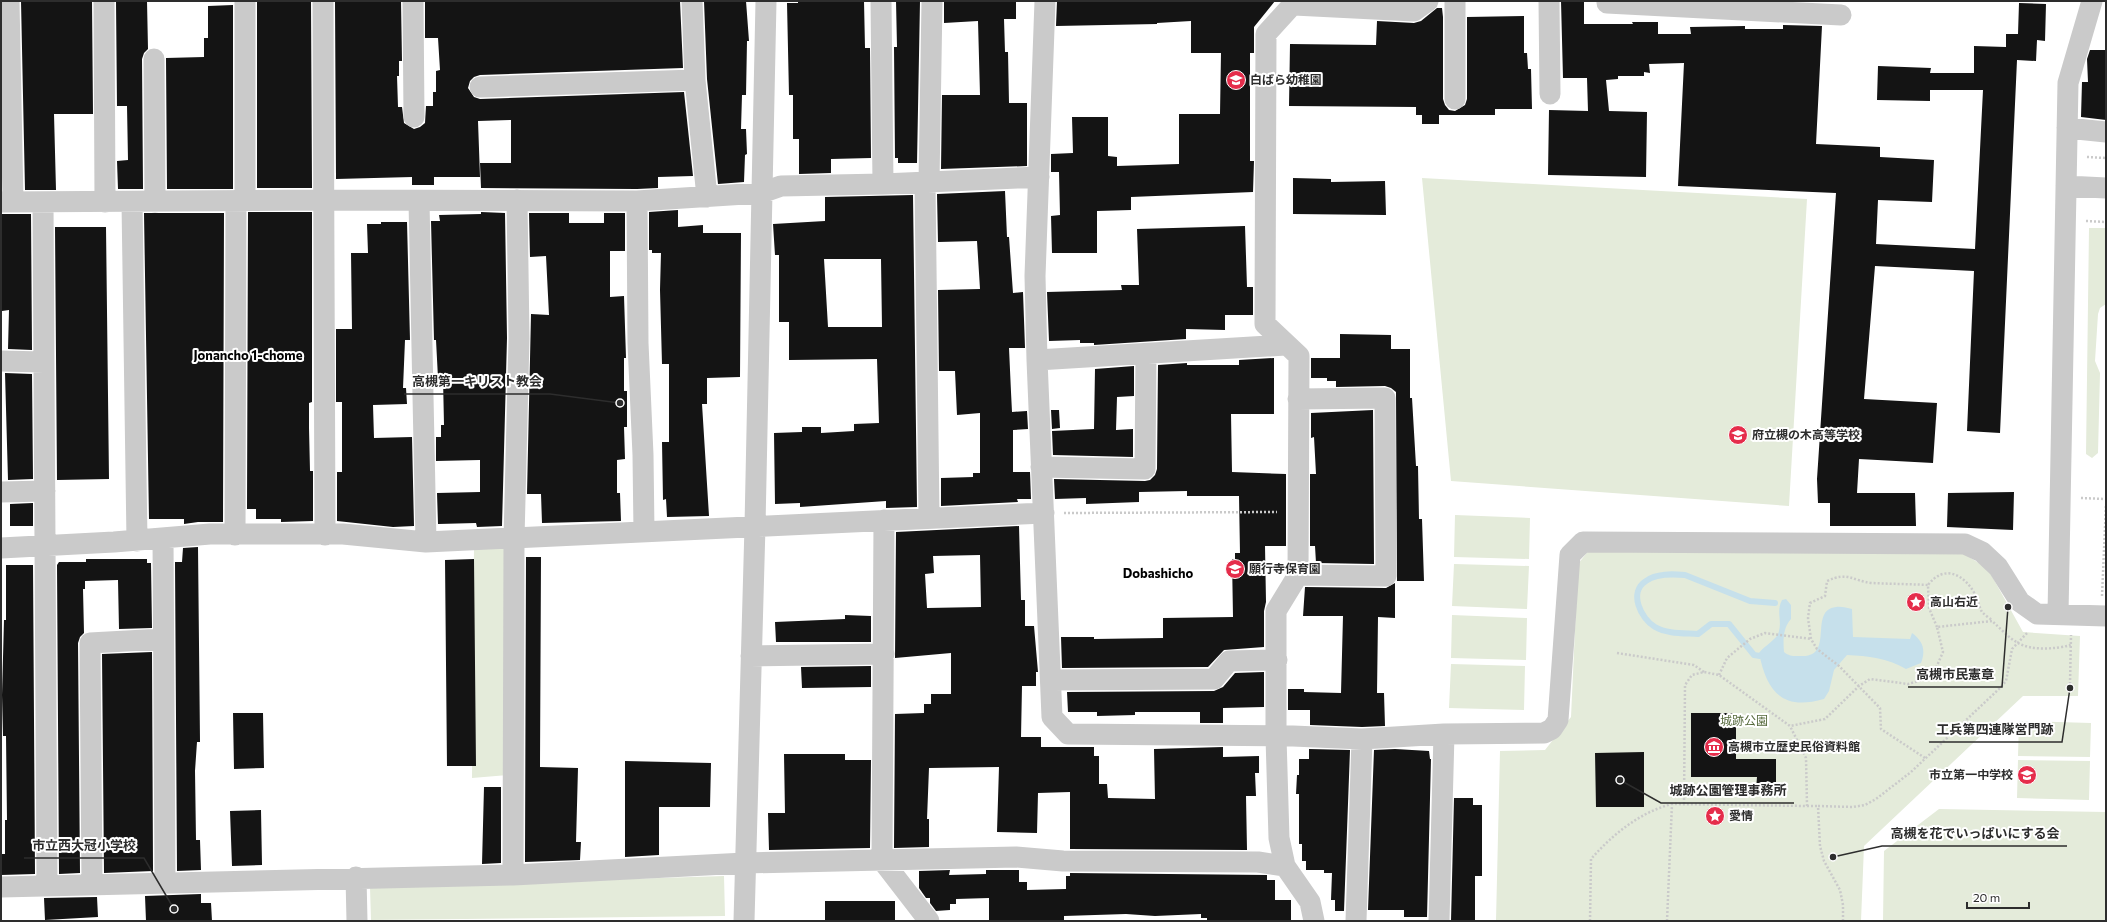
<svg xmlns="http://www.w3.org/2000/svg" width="2107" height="922" viewBox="0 0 2107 922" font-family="Commissioner,'Noto Sans JP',sans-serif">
	<rect width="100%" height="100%" fill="#fff"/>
	<path fill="#e4ebda" d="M 1422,178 L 1807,199 L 1789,506 L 1451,481 Z
		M 2089,228 L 2106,228 L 2106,304 L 2100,308 L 2098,314 L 2095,361 L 2100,373 L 2098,453 L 2092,458 L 2086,454 Z
		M 1455,515 L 1530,518 L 1529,559 L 1454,557 Z
		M 508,545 L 508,775 L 472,778 L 474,547 Z
		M 1593,545 L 1963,553 L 1988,569 L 2023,632 L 2080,636 L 2078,696 L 2023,696 L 1864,846 L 1861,921 L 1496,921 L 1500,751 L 1545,750 L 1571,717 L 1578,564 Z
		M 1454,564 L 1529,566 L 1527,609 L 1452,606 Z
		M 1452,615 L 1527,618 L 1526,660 L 1451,658 Z
		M 1451,664 L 1525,666 L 1524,710 L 1449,708 Z
		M 2019,721 L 2091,723 L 2090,757 L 2018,756 Z
		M 2018,760 L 2090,761 L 2089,800 L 2017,798 Z
		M 1939,809 L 2106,812 L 2106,921 L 1883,921 L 1884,851 Z
		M 724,876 L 725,916 L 371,920 L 370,887 Z"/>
	<path fill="#c6e0eb" d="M 1786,599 L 1791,605 L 1791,619 C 1783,628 1783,640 1784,652 C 1790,657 1795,656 1802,656 C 1835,657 1808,610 1836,607 C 1841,606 1847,608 1852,609 L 1853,637 L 1910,639 L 1912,633 C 1923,641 1926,650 1921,663 L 1906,669 C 1887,658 1868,656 1847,655 L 1834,670 L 1829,691 L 1824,699 C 1782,711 1767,692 1759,653 C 1765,645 1778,639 1779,631 C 1782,620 1776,611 1782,600 Z"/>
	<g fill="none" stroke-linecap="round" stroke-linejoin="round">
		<path stroke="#c6e0eb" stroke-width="6" d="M 1760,656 L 1754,655 L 1729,624 L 1711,624 L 1698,634 C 1684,633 1667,634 1655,627 C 1641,619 1628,592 1646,581 C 1656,573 1673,574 1685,575 L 1750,601 L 1775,603"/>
	</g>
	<path fill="#141414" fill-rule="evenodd" d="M 21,1 L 92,1 L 93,114 L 54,114 L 56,190 L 25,190 Z
		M 116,1 L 147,1 L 148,49 L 144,53 L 142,59 L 143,189 L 118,189 L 117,161 L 128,160 L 127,106 L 117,106 Z
		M 257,1 L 311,1 L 312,188 L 257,188 Z
		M 335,1 L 401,1 L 402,61 L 399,61 L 399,76 L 397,76 L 398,107 L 402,107 L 404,123 L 414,129 L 420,127 L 425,123 L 426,106 L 433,106 L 433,92 L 436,92 L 436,71 L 440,70 L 438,38 L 425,38 L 425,1 L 680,1 L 683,68 L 480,75 L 474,77 L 470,81 L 468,88 L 474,97 L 480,99 L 684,92 L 693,176 L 658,177 L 658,188 L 637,189 L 481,188 L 480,163 L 511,163 L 511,120 L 478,121 L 480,177 L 434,177 L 434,185 L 412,185 L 412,177 L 336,179 Z
		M 704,1 L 746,1 L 749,41 L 747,41 L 746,95 L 742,95 L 741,129 L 746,129 L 747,154 L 745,155 L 744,182 L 718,184 L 707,79 Z
		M 798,1 L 864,1 L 865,48 L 870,48 L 871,158 L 831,159 L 831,173 L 799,174 L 799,139 L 793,139 L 793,95 L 789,95 L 787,3 L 798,3 Z
		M 896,1 L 920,1 L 917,163 L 898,163 L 898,158 L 895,158 L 894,47 L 897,47 Z
		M 944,1 L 1016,1 L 1016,19 L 1004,19 L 1005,52 L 1008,52 L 1009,103 L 1027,103 L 1027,166 L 941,169 L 942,95 L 980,95 L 978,21 L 944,23 Z
		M 1057,1 L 1275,1 L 1254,27 L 1254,53 L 1250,53 L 1250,161 L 1254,161 L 1253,192 L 1131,197 L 1131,210 L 1097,211 L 1097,253 L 1052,253 L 1051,216 L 1060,215 L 1059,172 L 1051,172 L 1051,154 L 1073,153 L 1072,117 L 1108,117 L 1108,156 L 1117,157 L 1117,166 L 1179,164 L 1179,114 L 1220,114 L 1221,53 L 1191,53 L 1191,21 L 1157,23 L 1157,24 L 1056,26 Z
		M 1561,1 L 1584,1 L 1584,24 L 1633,24 L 1632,22 L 1658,22 L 1658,34 L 1691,34 L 1690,27 L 1745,26 L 1745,29 L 1783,29 L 1783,25 L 1822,26 L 1816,144 L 1880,147 L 1880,157 L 1934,160 L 1932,202 L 1878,200 L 1876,244 L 1975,249 L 1983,90 L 1930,90 L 1930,101 L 1877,100 L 1878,66 L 1931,68 L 1930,73 L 1974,73 L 1974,46 L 2006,47 L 2006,34 L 2018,34 L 2019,3 L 2046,4 L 2045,41 L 2037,40 L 2036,61 L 2017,60 L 2000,433 L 1967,431 L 1974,271 L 1875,266 L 1864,399 L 1937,403 L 1933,463 L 1859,459 L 1857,493 L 1915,493 L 1916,526 L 1830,526 L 1830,503 L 1818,503 L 1817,479 L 1836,193 L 1678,186 L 1684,63 L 1649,64 L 1650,73 L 1644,72 L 1644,76 L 1618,76 L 1618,79 L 1606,80 L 1609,111 L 1647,112 L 1646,177 L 1548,175 L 1549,110 L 1588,111 L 1587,78 L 1563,78 Z
		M 233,5 L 233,189 L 167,189 L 166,58 L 204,57 L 204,38 L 208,38 L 208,6 Z
		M 1437,8 L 1442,8 L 1443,17 L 1443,99 L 1445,105 L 1449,110 L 1455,111 L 1465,105 L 1467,99 L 1467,17 L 1524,16 L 1524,53 L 1527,53 L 1528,69 L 1531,69 L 1532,109 L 1495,109 L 1495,115 L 1439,115 L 1439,124 L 1422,124 L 1422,115 L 1416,115 L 1416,107 L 1289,106 L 1290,44 L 1376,45 L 1377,21 L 1414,23 L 1421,21 Z
		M 2090,50 L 2106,50 L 2106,120 L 2081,117 L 2082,82 L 2088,82 L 2087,59 Z
		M 1293,178 L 1331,179 L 1331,182 L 1385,181 L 1386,215 L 1293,214 Z
		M 1005,191 L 1007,237 L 1009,237 L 1013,293 L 1023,292 L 1025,348 L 1009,348 L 1011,392 L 1012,412 L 1027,411 L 1028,429 L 1013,430 L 1013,472 L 1030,472 L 1031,499 L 1017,499 L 1018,502 L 941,506 L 941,478 L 973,477 L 973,473 L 980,473 L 980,413 L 957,415 L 955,371 L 939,371 L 938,290 L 980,289 L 977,241 L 938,242 L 937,194 Z
		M 913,195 L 917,507 L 886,508 L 886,501 L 800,507 L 800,503 L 775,504 L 774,433 L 802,432 L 802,427 L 821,427 L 821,433 L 854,431 L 854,424 L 879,423 L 877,359 L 789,360 L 789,322 L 779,322 L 779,255 L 775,255 L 773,224 L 825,221 L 825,197 ZM 824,259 L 881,259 L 882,327 L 828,327 Z
		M 678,210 L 678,227 L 703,225 L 703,233 L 741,233 L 740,377 L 707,378 L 707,404 L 702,404 L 709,516 L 667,517 L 666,499 L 663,500 L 662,442 L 669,442 L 669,364 L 662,364 L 660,290 L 661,253 L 652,253 L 652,250 L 649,250 L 649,212 Z
		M 248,212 L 312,212 L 312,402 L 309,403 L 309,428 L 310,471 L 313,471 L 313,521 L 281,522 L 281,519 L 256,519 L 256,509 L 247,509 Z
		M 481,212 L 505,213 L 507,338 L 502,526 L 477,527 L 476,523 L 438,524 L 437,493 L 480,492 L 480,460 L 436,461 L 436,437 L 441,437 L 441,425 L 444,425 L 443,378 L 438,378 L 436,340 L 434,340 L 431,221 L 440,221 L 439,215 L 481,214 Z
		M 144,213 L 224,213 L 223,522 L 198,522 L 184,524 L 184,519 L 149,519 Z
		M 529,213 L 569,213 L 569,223 L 604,223 L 604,213 L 625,213 L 625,251 L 610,251 L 610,297 L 624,296 L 626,358 L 624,358 L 624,391 L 627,391 L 627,427 L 624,427 L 625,459 L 617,460 L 617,493 L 620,493 L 621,521 L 542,523 L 541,494 L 527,494 L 531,314 L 549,315 L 546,256 L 530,257 Z
		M 1,214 L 31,214 L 32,350 L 8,349 L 9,310 L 2,311 Z
		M 381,222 L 407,222 L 410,340 L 405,340 L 403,388 L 406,388 L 407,404 L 373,405 L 374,438 L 412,437 L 414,526 L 393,527 L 337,521 L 337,472 L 342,472 L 342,402 L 336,402 L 336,329 L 352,329 L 351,253 L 368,253 L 367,224 L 381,224 Z
		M 1245,226 L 1247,287 L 1253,287 L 1253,315 L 1225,315 L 1225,330 L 1186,329 L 1186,339 L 1094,345 L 1094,343 L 1080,343 L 1080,340 L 1049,341 L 1047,292 L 1122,290 L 1121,285 L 1139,285 L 1137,229 Z
		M 55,227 L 106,227 L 109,479 L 57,480 Z
		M 1340,334 L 1391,335 L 1391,349 L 1410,349 L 1410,398 L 1412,398 L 1416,466 L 1418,466 L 1419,519 L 1422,519 L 1424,581 L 1397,581 L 1396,392 L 1391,388 L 1385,386 L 1336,387 L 1336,381 L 1327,381 L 1327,378 L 1311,378 L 1311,358 L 1340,358 Z
		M 1274,358 L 1274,414 L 1231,414 L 1232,472 L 1286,474 L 1286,546 L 1265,546 L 1266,602 L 1264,611 L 1264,647 L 1224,650 L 1208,667 L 1062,668 L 1061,637 L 1094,637 L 1094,639 L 1163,638 L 1163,618 L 1233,617 L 1232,559 L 1235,559 L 1235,553 L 1240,553 L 1239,496 L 1187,496 L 1187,491 L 1139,492 L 1139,502 L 1086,504 L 1086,498 L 1055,499 L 1054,479 L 1145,481 L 1150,480 L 1155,475 L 1157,469 L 1158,365 L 1187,363 L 1187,365 L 1239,365 L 1239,360 Z
		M 1134,366 L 1134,396 L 1117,397 L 1116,430 L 1133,429 L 1133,457 L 1053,455 L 1052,431 L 1094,429 L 1095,369 Z
		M 5,373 L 32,374 L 33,479 L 8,480 Z
		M 1051,410 L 1059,410 L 1060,428 L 1052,429 Z
		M 1373,410 L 1374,564 L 1316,563 L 1315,546 L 1310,546 L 1310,474 L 1316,474 L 1314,437 L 1311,438 L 1311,413 Z
		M 2014,492 L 2013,530 L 1947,527 L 1948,493 Z
		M 33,503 L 33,526 L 10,526 L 10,504 Z
		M 1019,526 L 1021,600 L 1025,600 L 1025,626 L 1034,626 L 1038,672 L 1036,672 L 1036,686 L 1022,686 L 1021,737 L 1041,737 L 1041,747 L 1094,747 L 1094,756 L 1099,756 L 1099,784 L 1107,784 L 1108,798 L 1155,799 L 1154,749 L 1223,747 L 1223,757 L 1259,756 L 1259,773 L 1255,773 L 1256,796 L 1246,796 L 1247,850 L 1070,849 L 1070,792 L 1038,793 L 1037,833 L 997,832 L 999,767 L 929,768 L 927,819 L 929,819 L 929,847 L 894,848 L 895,714 L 924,713 L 924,704 L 931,704 L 931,694 L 951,694 L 951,653 L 895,658 L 896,532 ZM 980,555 L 981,607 L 927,608 L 925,574 L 934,573 L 933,556 Z
		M 198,547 L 200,742 L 197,742 L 195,771 L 196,840 L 200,840 L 201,870 L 177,871 L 175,562 L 182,562 L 183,548 Z
		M 526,557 L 541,557 L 540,767 L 578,768 L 576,842 L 581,842 L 580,860 L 525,862 Z
		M 86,559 L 147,559 L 147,563 L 151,563 L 152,628 L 119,629 L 118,580 L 85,581 L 85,589 L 83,589 L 84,633 L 80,637 L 78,643 L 80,873 L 59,874 L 57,565 L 59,562 L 86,562 Z
		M 474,559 L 476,766 L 447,766 L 445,560 Z
		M 6,565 L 33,565 L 35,874 L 1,875 L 1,854 L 5,854 L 5,820 L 7,820 L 6,736 L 3,736 L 2,695 L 4,620 L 6,620 Z
		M 1395,583 L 1395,618 L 1378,617 L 1377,693 L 1384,693 L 1385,726 L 1362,727 L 1310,725 L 1310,710 L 1288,710 L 1288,689 L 1304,689 L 1304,692 L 1341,693 L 1343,616 L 1303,616 L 1305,587 L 1386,588 Z
		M 845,615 L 871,616 L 871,642 L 776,642 L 775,622 L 845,619 Z
		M 152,652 L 153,871 L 104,873 L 102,654 Z
		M 871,666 L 871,687 L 802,688 L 801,667 Z
		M 1264,672 L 1264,707 L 1223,708 L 1223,723 L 1200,723 L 1200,712 L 1135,712 L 1135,715 L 1097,716 L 1097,712 L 1068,712 L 1067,692 L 1214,691 L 1223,687 L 1235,673 Z
		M 233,713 L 263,713 L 264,768 L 234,769 Z
		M 1691,713 L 1736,713 L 1736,759 L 1776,759 L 1776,789 L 1756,789 L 1757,777 L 1691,777 Z
		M 1309,749 L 1350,750 L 1344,911 L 1335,911 L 1335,900 L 1331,900 L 1332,873 L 1324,873 L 1324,870 L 1306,870 L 1306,861 L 1302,861 L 1302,844 L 1299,844 L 1299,794 L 1296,794 L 1297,775 L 1299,775 L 1299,759 L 1309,759 Z
		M 1395,749 L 1429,751 L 1430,759 L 1431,759 L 1427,917 L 1404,917 L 1404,910 L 1368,910 L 1374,750 Z
		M 1644,752 L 1644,807 L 1596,807 L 1595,753 Z
		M 784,754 L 845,754 L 845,760 L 871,760 L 870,848 L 769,850 L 768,813 L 785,813 Z
		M 625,761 L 711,763 L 710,807 L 659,807 L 659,855 L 625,857 Z
		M 484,787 L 501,787 L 501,863 L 482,864 Z
		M 1454,798 L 1473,798 L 1473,805 L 1482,805 L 1482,876 L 1475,876 L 1475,921 L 1451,921 Z
		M 261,810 L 262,865 L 232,866 L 230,811 Z
		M 950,870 L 949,875 L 986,874 L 986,870 L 1019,870 L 1019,882 L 1027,882 L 1027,890 L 1066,889 L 1066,876 L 1070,876 L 1070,873 L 1267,875 L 1267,880 L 1275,880 L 1275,900 L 1291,900 L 1291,921 L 1207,921 L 1207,918 L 1201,918 L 1201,914 L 1155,916 L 1126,914 L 1064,916 L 1064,921 L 989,921 L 989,898 L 956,899 L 956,904 L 950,904 L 950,910 L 936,911 L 930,903 L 930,898 L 926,898 L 919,888 L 919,871 Z
		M 201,894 L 201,903 L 211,903 L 212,921 L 146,921 L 145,896 Z
		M 97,897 L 98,917 L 45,920 L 44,898 Z
		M 825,901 L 895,901 L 895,921 L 825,921 Z"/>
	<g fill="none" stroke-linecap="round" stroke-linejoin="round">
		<path stroke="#cacaca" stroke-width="2.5" stroke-dasharray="2 2" stroke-linecap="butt" d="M 2087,157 L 2106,158
			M 2086,221 L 2106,222
			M 2081,498 L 2106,499
			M 1064,513 L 1277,512
			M 2102,596 L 2106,504
			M 1937,627 L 1929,608 L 1928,585 C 1944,564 1964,574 1975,594 C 1978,600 1979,607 1982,612 C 1985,615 1989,618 1992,620
			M 1617,653 L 1694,665 L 1704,672
			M 1719,675 L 1727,658 L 1750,639 L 1765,633 L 1811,639
			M 2070,684 L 2071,635
			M 1925,758 L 1881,729 L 1880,708 L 1839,666 L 1817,649 L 1811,639 L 1808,618 L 1810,603 L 1825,596 L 1827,581 C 1849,571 1852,581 1872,583 C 1891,584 1910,584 1928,585
			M 1684,804 L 1685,685 L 1692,675 L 1704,672 L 1719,675 L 1790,726 L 1825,719 L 1859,686 L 1870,679 L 1908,684 L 1932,677 L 1943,652 L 1937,627 L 1992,621 C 2000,628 2009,638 2018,643 C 2032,651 2056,649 2071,645
			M 1807,806 L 1818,806
			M 1590,921 L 1591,859 C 1612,835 1640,812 1672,804
			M 1667,921 L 1672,804 L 1807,806 L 1806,758 L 1790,726
			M 1843,921 L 1843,905 L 1840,890 L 1824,861 L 1820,846 L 1818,806 L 1853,807 L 1865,805 L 1876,799 L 1911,772 L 2000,688 L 2006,681 L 2012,649 L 2028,632"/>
		<path stroke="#cacaca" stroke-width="21" d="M 9,1 L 13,202
			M 104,1 L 105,202
			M 245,1 L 245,200
			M 323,1 L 325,535
			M 413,1 L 414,117
			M 692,1 L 695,80 L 707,197
			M 881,1 L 883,184
			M 1045,1 L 1035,276 L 1037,360 L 1052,717 L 1068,734 L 1293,736 L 1362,739 L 1444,734 L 1544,733 L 1552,729 L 1558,720 L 1570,555 L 1583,542 L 1965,544 L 1982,552 L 1998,567 L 2020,602 L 2037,614 L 2106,616
			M 1296,1 L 1266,34 L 1265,324 L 1299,356 L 1298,575 L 1276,611 L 1276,737 L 1279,838 L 1285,866 L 1310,902 L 1314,921
			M 1455,1 L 1455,99
			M 1549,1 L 1550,94
			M 1607,1 L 1607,3 L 1841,15
			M 1294,5 L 1414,11 L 1428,1
			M 154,59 L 155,202
			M 480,87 L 695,80
			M 2067,128 L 2106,132
			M 929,182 L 932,1
			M 925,183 L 929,518
			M 2066,186 L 2106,188
			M 419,201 L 426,542
			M 637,201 L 638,343 L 643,455 L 644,532
			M 1,202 L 324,200 L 637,201 L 761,193 L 781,186 L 883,184 L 1039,177
			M 43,202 L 47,886
			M 132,202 L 137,541
			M 1037,360 L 1286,345
			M 1,361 L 44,362
			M 1041,467 L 1145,469 L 1146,354
			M 1,492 L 45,491
			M 884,520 L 882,860 L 929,921
			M 235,535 L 236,201
			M 163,538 L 165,883
			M 1,548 L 114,542 L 210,534 L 343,534 L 426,542 L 1044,513
			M 1298,575 L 1386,576 L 1385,398 L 1298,399
			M 2058,614 L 2068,83 L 2092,1
			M 751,656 L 884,654
			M 1051,680 L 1214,679 L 1229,661 L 1277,660
			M 513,875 L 514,539 L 519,338 L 517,200
			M 356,877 L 357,921
			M 92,885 L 90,643 L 163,639
			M 1,887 L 513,875 L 745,863 L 1016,857 L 1063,861 L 1258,862 L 1285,866
			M 744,921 L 755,526 L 766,1
			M 1356,921 L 1362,739
			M 1439,921 L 1444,734"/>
	</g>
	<defs>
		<g id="school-disc" transform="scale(1)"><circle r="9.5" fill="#e52d4b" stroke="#fff"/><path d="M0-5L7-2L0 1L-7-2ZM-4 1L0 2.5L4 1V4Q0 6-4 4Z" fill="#fff"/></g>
		<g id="sight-disc" transform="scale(1)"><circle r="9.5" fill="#e52d4b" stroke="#fff"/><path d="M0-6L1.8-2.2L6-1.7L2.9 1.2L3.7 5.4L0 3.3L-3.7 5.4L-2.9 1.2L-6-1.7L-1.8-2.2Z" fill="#fff"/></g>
		<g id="museum-disc" transform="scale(1)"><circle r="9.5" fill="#e52d4b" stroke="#fff"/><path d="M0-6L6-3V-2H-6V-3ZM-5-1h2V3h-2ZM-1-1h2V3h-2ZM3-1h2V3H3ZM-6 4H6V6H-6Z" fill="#fff"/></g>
	</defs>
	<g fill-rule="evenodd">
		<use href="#school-disc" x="1236" y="80"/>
		<use href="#school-disc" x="1738" y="435"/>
		<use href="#school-disc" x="1235" y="569"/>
		<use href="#sight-disc" x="1916" y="602"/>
		<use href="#museum-disc" x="1714" y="747"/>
		<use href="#school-disc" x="2027" y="775"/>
		<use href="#sight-disc" x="1715" y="816"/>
	</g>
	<g text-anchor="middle" stroke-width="4" stroke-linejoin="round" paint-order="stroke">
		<g font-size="12" font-weight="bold" fill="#2d2d2d" stroke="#fff" text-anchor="start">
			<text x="1250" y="84">白ばら幼稚園</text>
			<text x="1752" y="439">府立槻の木高等学校</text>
			<text x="1249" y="573">願行寺保育園</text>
			<text x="1930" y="606">高山右近</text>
			<text x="1728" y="751">高槻市立歴史民俗資料館</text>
			<text x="2013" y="779" text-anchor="end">市立第一中学校</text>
			<text x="1729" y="820">愛情</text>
		</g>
		<g font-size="12" fill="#54683a" stroke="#fff">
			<text x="1744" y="725">城跡公園</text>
		</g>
		<g font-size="13" font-weight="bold" fill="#000" stroke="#fff">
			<text x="248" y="360">Jonancho 1-chome</text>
			<text x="1158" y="578">Dobashicho</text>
		</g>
	</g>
	<path fill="none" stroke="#2d2d2d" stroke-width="1.5" d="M620 403L550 394H404M2008 607L2002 687H1908M2070 688L2062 742H1929M1620 780L1661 803H1794M1833 857L1882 846H2067M174 909L144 858H24"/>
	<g fill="#2d2d2d" stroke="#fff" stroke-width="1.5">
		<circle cx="620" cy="403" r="4"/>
		<circle cx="2008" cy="607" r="4"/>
		<circle cx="2070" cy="688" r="4"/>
		<circle cx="1620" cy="780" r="4"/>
		<circle cx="1833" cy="857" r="4"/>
		<circle cx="174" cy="909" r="4"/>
	</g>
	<g font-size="13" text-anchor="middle" font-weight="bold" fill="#2d2d2d" stroke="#fff" stroke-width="4" stroke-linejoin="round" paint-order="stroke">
		<text x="477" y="386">高槻第一キリスト教会</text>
		<text x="1955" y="679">高槻市民憲章</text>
		<text x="1995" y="734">工兵第四連隊営門跡</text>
		<text x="1728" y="795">城跡公園管理事務所</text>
		<text x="1975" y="838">高槻を花でいっぱいにする会</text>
		<text x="84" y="850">市立西大冠小学校</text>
	</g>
	<rect width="2107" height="922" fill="none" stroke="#2d2d2d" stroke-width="4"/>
	<path d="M1967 902v6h62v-6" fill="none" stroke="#2d2d2d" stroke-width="2"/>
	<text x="1973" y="902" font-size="12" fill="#2d2d2d" stroke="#ffffff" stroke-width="3" paint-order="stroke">20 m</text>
</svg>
